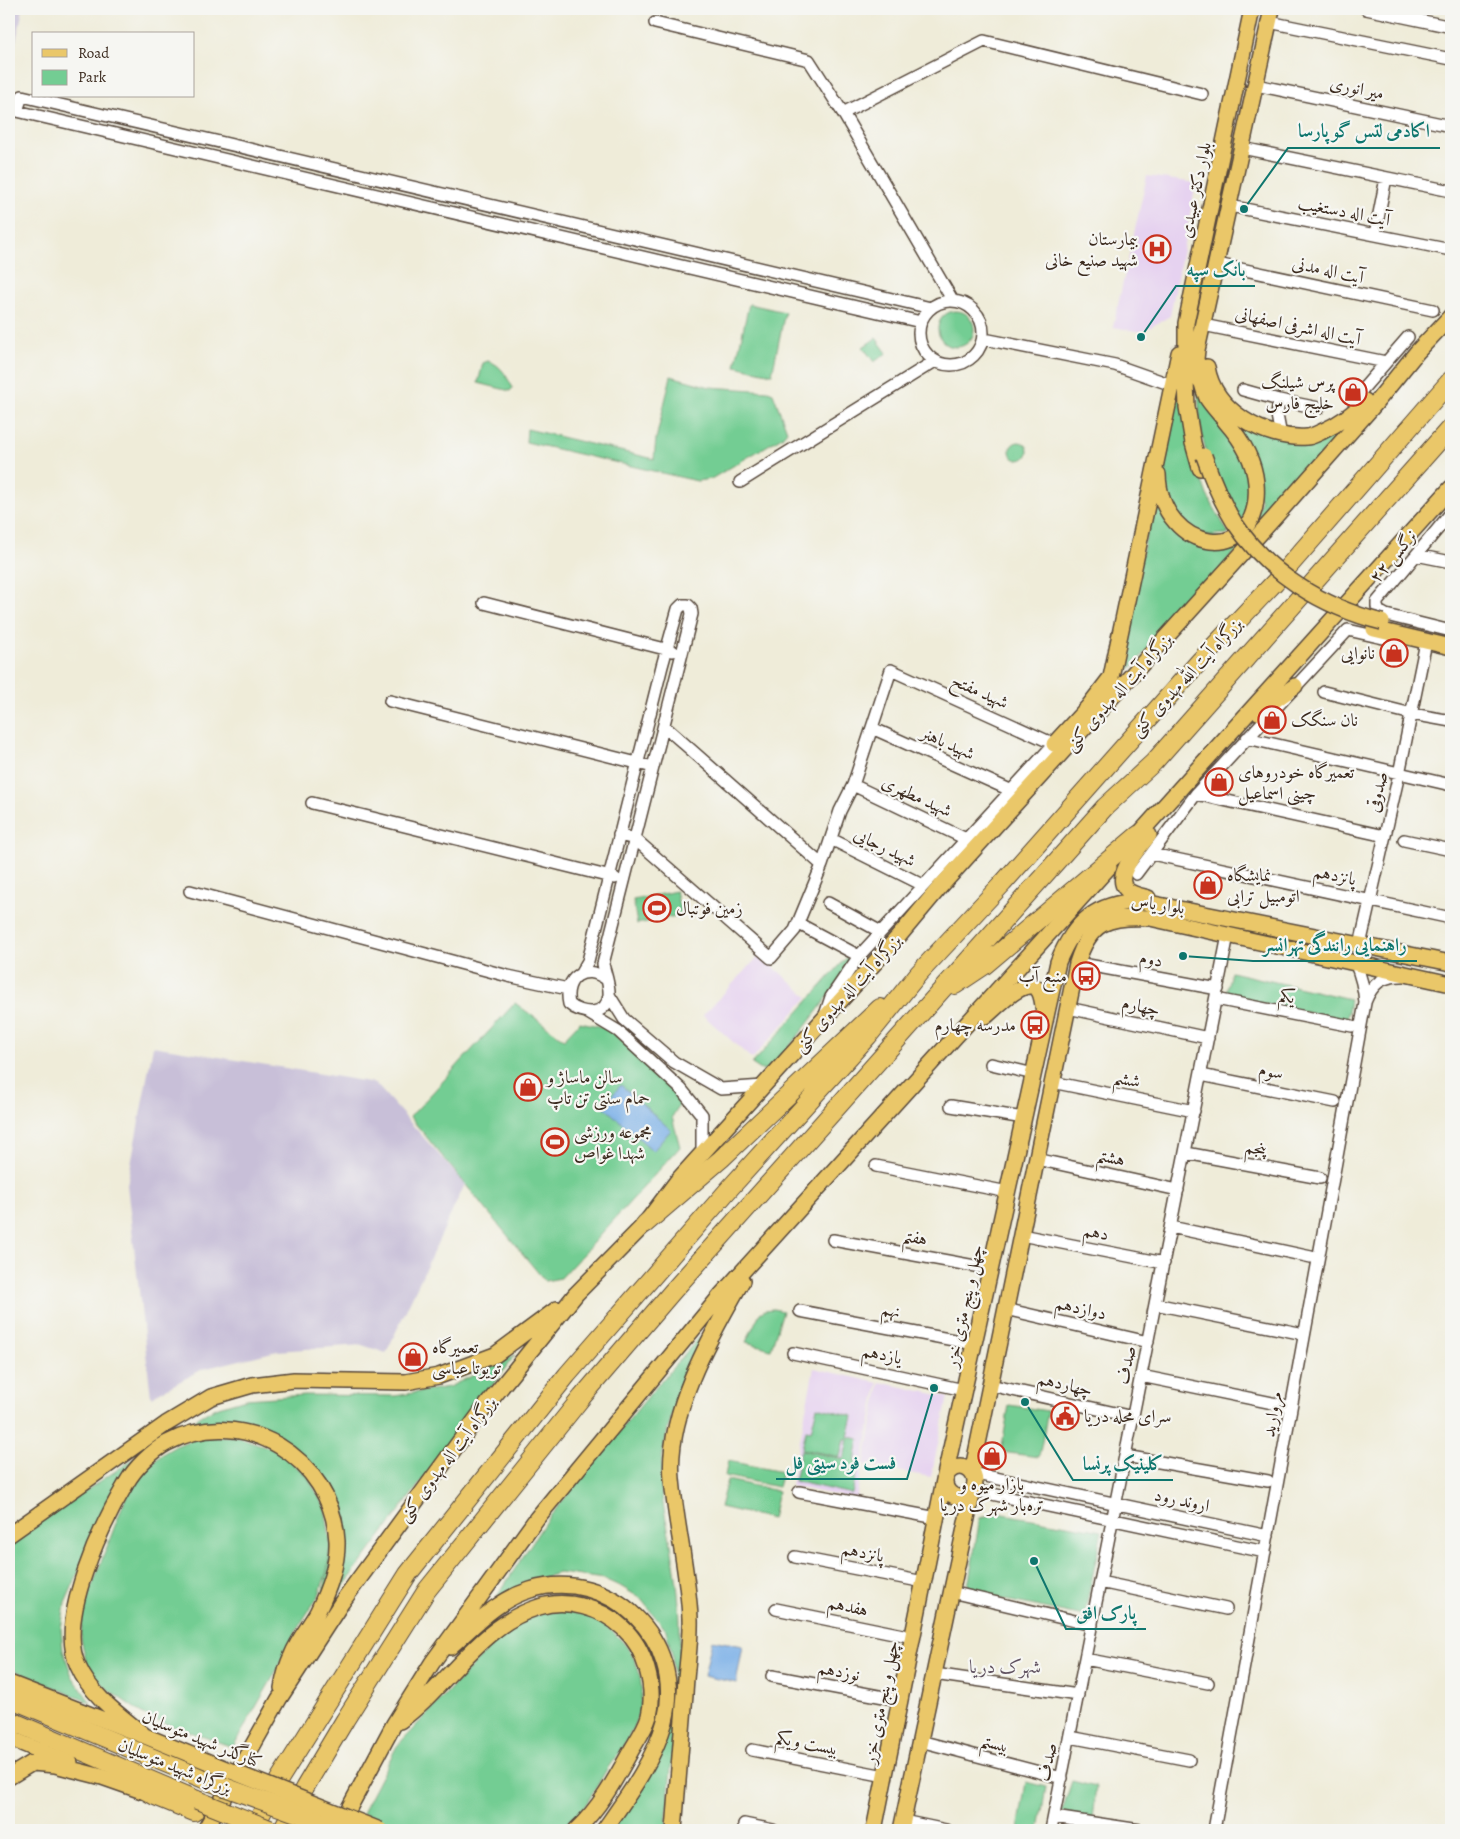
<svg xmlns="http://www.w3.org/2000/svg" width="1460" height="1839" viewBox="0 0 1460 1839" font-family="Alegreya,Amiri,serif">
	<rect width="100%" height="100%" fill="#f6f6f2"/>
	<filter id="ink" filterUnits="userSpaceOnUse"><feTurbulence type="fractalNoise" baseFrequency=".02" numOctaves="2"/><feDisplacementMap in="SourceGraphic" scale="10" xChannelSelector="R" yChannelSelector="G"/><feConvolveMatrix kernelMatrix="1 2 1 2 8 2 1 2 1" color-interpolation-filters="sRGB"/></filter>
	<filter id="wash" filterUnits="userSpaceOnUse"><feTurbulence type="fractalNoise" baseFrequency=".0096" numOctaves="4" result="noise"/><feDisplacementMap in="SourceGraphic" scale="20" xChannelSelector="R" yChannelSelector="G"/><feGaussianBlur stdDeviation="1.12" result="paint"/><feColorMatrix in="noise" values="0 0 0 0 0 0 0 0 0 0 0 0 0 0 0 0 0 1.4 0 .05"/><feComposite in="paint" operator="in"/></filter>
	<g filter="url(#wash)">
		<rect width="100%" height="100%" fill="#efecd9"/>
		<path fill="#e6d2f0" d="M 1147,176 L 1196,183 L 1170,316 L 1142,332 L 1113,327 Z
			M 760,955 L 808,997 L 752,1059 L 703,1015 Z
			M 814,1368 L 878,1383 L 856,1499 L 791,1486 Z
			M 880,1382 L 948,1397 L 931,1477 L 864,1465 Z"/>
		<path fill="#c8bfd8" d="M 9,9 L 23,9 L 10,68 L 9,68 Z
			M 153,1046 L 375,1083 L 465,1184 L 386,1353 L 362,1345 L 277,1351 L 203,1369 L 151,1397 L 127,1185 Z"/>
		<path fill="#73cd93" stroke="#577c58" d="M 749,304 L 785,312 L 772,374 L 735,366 Z
			M938 329a18 18 0 1 1 36 0a18 18 0 1 1-36 0Z
			M 876,338 L 887,353 L 874,362 L 863,347 Z
			M 488,361 C 502,365 506,376 513,388 L 510,391 L 478,383 L 483,363 Z
			M 1183,369 L 1190,447 L 1207,495 L 1229,534 L 1203,535 L 1173,513 L 1162,473 Z
			M 1197,375 L 1244,456 L 1251,501 L 1241,524 L 1206,453 L 1200,424 Z
			M 671,376 L 710,387 L 768,391 L 773,393 L 787,431 L 782,437 L 711,479 L 697,481 L 526,442 L 527,429 L 654,459 L 656,439 Z
			M 1222,406 L 1313,442 L 1326,440 L 1362,409 L 1250,535 L 1261,501 Z
			M1010 451a9 9 0 1 1 18 0a9 9 0 1 1-18 0Z
			M 1156,496 L 1170,524 L 1235,542 L 1240,547 L 1108,693 Z
			M 676,891 L 681,915 L 637,924 L 633,900 Z
			M 849,955 L 855,959 C 827,998 802,1034 769,1070 L 761,1070 L 752,1064 Z
			M 1231,972 L 1350,999 L 1347,1020 L 1225,997 Z
			M 515,1003 L 564,1039 L 580,1022 L 608,1028 L 684,1097 L 672,1117 L 680,1147 L 561,1278 L 545,1281 L 410,1117 Z
			M 773,1309 L 783,1311 L 771,1349 L 746,1342 L 760,1313 L 765,1310 Z
			M 708,1327 C 688,1376 661,1425 661,1479 C 661,1499 666,1519 670,1539 C 675,1568 680,1599 680,1629 C 680,1696 670,1763 666,1830 L 612,1830 L 629,1804 L 673,1677 L 672,1654 L 666,1630 L 640,1598 L 622,1587 L 604,1579 L 559,1573 L 535,1580 L 496,1598 L 546,1521 L 651,1393 Z
			M 515,1355 L 320,1618 L 336,1510 L 271,1435 L 249,1424 L 226,1421 L 200,1424 L 171,1436 L 142,1456 L 80,1569 L 65,1603 L 61,1629 L 63,1650 L 72,1676 L 91,1703 L 9,1668 L 9,1542 L 177,1430 L 215,1408 L 246,1399 L 305,1395 L 395,1396 L 449,1387 Z
			M 1009,1405 L 1048,1411 L 1039,1457 L 1001,1452 Z
			M 817,1407 L 853,1416 L 848,1437 L 859,1439 L 855,1462 L 858,1463 L 852,1494 L 794,1481 L 801,1450 L 844,1459 L 848,1439 L 844,1439 L 840,1457 L 802,1449 L 806,1430 L 811,1431 Z
			M 235,1436 L 280,1451 L 308,1478 L 325,1507 L 330,1540 L 328,1568 L 319,1595 L 299,1626 L 273,1677 L 233,1747 L 149,1718 L 107,1689 L 95,1676 L 87,1664 L 81,1639 L 83,1610 L 127,1494 L 140,1474 L 164,1453 L 176,1446 L 196,1438 Z
			M 728,1461 L 782,1472 L 778,1487 L 725,1476 Z
			M 727,1480 L 778,1491 L 772,1519 L 720,1507 Z
			M 997,1513 L 1102,1531 L 1084,1616 L 967,1592 L 980,1518 Z
			M 560,1611 C 588,1614 600,1618 620,1639 C 647,1667 647,1704 628,1738 C 622,1749 614,1759 607,1769 C 598,1784 589,1802 578,1815 C 573,1820 567,1825 561,1830 L 408,1830 L 362,1813 L 397,1746 L 486,1651 L 511,1627 L 541,1613 Z
			M 1072,1781 L 1096,1787 L 1092,1818 L 1062,1812 Z
			M 1026,1782 L 1046,1787 L 1039,1830 L 1018,1830 Z"/>
		<path fill="#79afe7" stroke="#5a6c82" d="M 621,1085 L 671,1130 L 653,1151 L 603,1106 Z
			M 712,1640 L 743,1646 L 736,1683 L 704,1676 Z"/>
	</g>
	<g filter="url(#ink)">
		<g fill="none" stroke-linecap="round" stroke-linejoin="round">
			<g stroke="#56473a" stroke-width="14">
				<path id="minor" d="M 1366,9 L 1447,26
					M 1269,22 L 1451,59
					M 655,23 L 809,60 L 843,113 L 953,301
					M 1256,85 L 1451,126
					M 843,113 L 984,41 L 1202,94
					M 1242,148 L 1451,191
					M 1230,206 L 1451,250
					M 1375,234 L 1386,178
					M 1217,264 L 1433,310
					M919 333a32 32 0 1 1 64 0a32 32 0 1 1-64 0Z
					M 921,322 L 17,111 L 22,96 L 931,308
					M 1203,325 L 1386,362
					M 984,339 L 1115,365 L 1172,385
					M 1243,390 L 1279,400 L 1319,408
					M 1355,398 L 1408,337
					M 1279,400 L 1277,415 L 1281,436
					M 740,482 L 935,361
					M 1451,513 L 1377,602 L 1377,607 L 1379,611 L 1386,615 L 1451,631
					M 1416,555 L 1451,562
					M 484,603 L 673,651
					M 1324,692 L 1412,714 L 1451,721
					M 390,701 L 653,767
					M 664,726 L 822,865
					M 872,728 L 1010,790
					M 1247,738 L 1451,785
					M 853,785 L 966,839
					M 1196,794 L 1385,836
					M 312,803 L 615,878
					M 619,835 L 635,839 L 771,958 L 795,930 L 822,865 L 840,811 L 853,785 L 891,670 L 1054,744 L 859,956 L 831,997 L 824,1018
					M 831,839 L 923,885
					M 1404,840 L 1451,850
					M 1152,854 L 1451,918
					M 1136,874 L 1196,794 L 1348,630 L 1383,638
					M 190,891 L 508,976 L 568,989
					M 828,903 L 881,932
					M 803,926 L 859,956
					M 1360,945 L 1399,774 L 1425,647
					M 1077,963 L 1218,989
					M 581,973 L 588,961 L 662,666 L 678,609 L 682,605 L 688,605 L 691,608 L 692,614 L 603,964 C 605,973 610,986 609,995 C 607,1017 581,1015 569,1004 C 563,978 585,963 606,979
					M 609,995 L 624,1019 L 674,1062 L 721,1089 L 763,1086
					M 1216,999 L 1352,1026
					M 1365,1002 C 1373,983 1382,976 1402,976
					M 1068,1008 L 1208,1038
					M 588,1013 L 618,1031 L 681,1089 L 702,1115 L 702,1153
					M 991,1064 L 1034,1074
					M 1201,1075 L 1335,1102
					M 1052,1082 L 1194,1111
					M 951,1106 L 1024,1118
					M 1186,1153 L 1320,1178
					M 1036,1159 L 1178,1190
					M 876,1166 L 1008,1192
					M 1171,1227 L 1311,1257
					M 1021,1235 L 1164,1263
					M 833,1240 L 991,1269
					M 1155,1304 L 1299,1333
					M 1005,1309 L 1148,1342
					M 800,1311 L 975,1344
					M 793,1353 L 964,1390
					M 1141,1376 L 1287,1406
					M 990,1385 L 1133,1417
					M 1125,1456 L 1268,1481
					M 972,1473 L 1268,1536
					M 973,1490 L 1265,1552
					M 799,1492 L 937,1518
					M 795,1557 L 924,1582
					M 1100,1582 L 1226,1609
					M 951,1592 L 1092,1625
					M 776,1609 L 913,1637
					M 1085,1659 L 1208,1683
					M 934,1674 L 1078,1695
					M 772,1676 L 900,1700
					M 1070,1737 L 1189,1760
					M 920,1741 L 1062,1778
					M 752,1750 L 885,1776
					M 1054,1817 L 1140,1830
					M 903,1821 L 946,1830
					M 744,1824 L 773,1830
					M 1051,1830 L 1228,935
					M 1214,1830 L 1365,1003 C 1364,988 1361,976 1355,962"/>
			</g>
			<g stroke="#56473a" stroke-width="18">
				<path id="major" d="M 1207,367 C 1214,411 1265,440 1307,437 C 1311,437 1316,434 1321,432 C 1339,424 1352,415 1365,401
					M 1194,378 L 1197,350 L 1272,9
					M 1200,468 L 1193,443 L 1187,407 L 1186,381 L 1186,323 L 1252,9
					M 1158,474 C 1160,555 1263,569 1256,483 C 1254,459 1241,439 1226,422 C 1220,414 1212,406 1207,398 C 1202,387 1200,376 1199,365
					M 1374,629 L 1451,647
					M 1258,712 L 1295,686
					M 1054,744 L 1088,707 L 1111,677 L 1179,353
					M 1131,843 L 1451,488
					M 1148,898 C 1141,896 1131,894 1126,889 C 1113,875 1140,847 1149,835
					M 986,1016 C 996,1008 1028,973 1039,991 C 1043,998 1043,1007 1044,1015
					M945 1482a15 15 0 1 1 30 0a15 15 0 1 1-30 0Z
					M 972,1473 L 1077,963 C 1090,921 1108,916 1150,918 L 1451,984
					M 9,1535 L 166,1424 L 211,1397 L 252,1385 L 294,1380 L 406,1382 L 439,1376 L 495,1355 L 557,1309
					M 450,1647 C 475,1625 497,1600 530,1590 C 610,1566 686,1640 665,1721 C 654,1761 627,1797 604,1830
					M 9,1683 L 145,1736 L 216,1765
					M 400,1721 C 448,1686 479,1625 539,1607 C 567,1598 602,1608 623,1628 C 645,1648 656,1687 649,1716 C 646,1727 638,1739 632,1749 C 616,1778 600,1808 576,1830
					M 145,1736 C 121,1716 91,1696 78,1666 C 56,1619 102,1524 127,1482 C 135,1468 152,1451 167,1443 C 243,1403 332,1457 337,1541 C 338,1566 328,1591 317,1613 C 309,1627 298,1640 292,1655 C 287,1665 284,1677 282,1688
					M 9,1738 L 70,1763
					M 9,1777 L 32,1763 L 55,1765 L 102,1777 L 142,1791
					M 339,1827 L 394,1724 L 432,1663 L 537,1518 L 722,1294 L 1109,867
					M 205,1830 L 279,1699 L 342,1602 L 482,1411 L 576,1294 L 645,1224 L 678,1180 L 899,936 L 940,887 L 1274,518 L 1374,405 L 1417,352 L 1451,316
					M 674,1830 C 678,1785 681,1739 685,1694 C 686,1669 691,1643 690,1618 C 688,1571 676,1526 672,1479 C 666,1413 710,1337 742,1281
					M 874,1830 L 944,1480 L 1058,962 C 1074,922 1096,903 1139,901 L 1451,963
					M 901,1830 L 973,1490"/>
			</g>
			<g stroke="#56473a" stroke-width="20">
				<path id="highway" d="M 955,985 L 985,965 L 1138,835
					M 645,1224 L 721,1159 L 880,1008
					M 9,1698 L 211,1782
					M 9,1720 L 197,1800
					M 132,1783 L 155,1796 L 194,1812
					M 253,1830 L 280,1778 L 408,1574 L 567,1375 L 730,1188 L 868,1036 L 919,973 L 1003,883 L 1199,662 L 1275,582 L 1451,380
					M 282,1830 L 305,1787 L 345,1720 L 427,1590 L 582,1397 L 672,1292 L 1105,807 L 1154,762 L 1451,427"/>
			</g>
			<use href="#minor" stroke="#fff" stroke-width="11"/>
			<use href="#major" stroke="#eac769" stroke-width="15"/>
			<use href="#highway" stroke="#eac769" stroke-width="18"/>
			<g stroke="#56473a" stroke-width="18" stroke-linecap="butt">
				<path id="major-bridge" d="M 1204,456 C 1212,479 1221,501 1234,522 C 1268,574 1323,607 1382,622
					M 216,1765 L 380,1830"/>
			</g>
			<g stroke="#56473a" stroke-width="20" stroke-linecap="butt">
				<path id="highway-bridge" d="M 211,1782 L 343,1830
					M 197,1800 L 272,1830"/>
			</g>
			<use href="#major-bridge" stroke="#eac769" stroke-width="15"/>
			<use href="#highway-bridge" stroke="#eac769" stroke-width="18"/>
		</g>
	</g>
	<defs>
		<g id="hospital-ring" transform="scale(1.4375)"><circle r="9.5" fill="#f6f6f2" stroke="#c8321e" stroke-width="1.5"/><path d="M-5-5h3v3.5h4V-5h3V5h-3V1.5h-4V5h-3Z" fill="#c8321e"/></g>
		<g id="shop-ring" transform="scale(1.4375)"><circle r="9.5" fill="#f6f6f2" stroke="#c8321e" stroke-width="1.5"/><path d="M-5-2.5h2.3a2.7 3.5 0 0 1 5.4 0H5L5.5 6h-11ZM-1.5-2.5h3a1.5 2.3 0 0 0-3 0Z" fill="#c8321e"/></g>
		<g id="stadium-ring" transform="scale(1.4375)"><circle r="9.5" fill="#f6f6f2" stroke="#c8321e" stroke-width="1.5"/><path d="M0-5a6.5 5 0 1 0 0 10a6.5 5 0 1 0 0-10ZM-3.5-1.8h7v3.6h-7Z" fill="#c8321e"/></g>
		<g id="bus-ring" transform="scale(1.4375)"><circle r="9.5" fill="#f6f6f2" stroke="#c8321e" stroke-width="1.5"/><path d="M-5-6H5V4H4V6H2V4H-2V6H-4V4H-5ZM-3.5-4V0h7V-4ZM-3.5 1.2v1.5H-2V1.2ZM2 1.2v1.5H3.5V1.2Z" fill="#c8321e"/></g>
		<g id="civic-ring" transform="scale(1.4375)"><circle r="9.5" fill="#f6f6f2" stroke="#c8321e" stroke-width="1.5"/><path d="M-.6-6.5H3V-4.5H.6V-3L4-1V1h2V6H-6V1h2V-1L-.6-3ZM-1.2 2.5V6h2.4V2.5Z" fill="#c8321e"/></g>
	</defs>
	<g fill-rule="evenodd">
		<use href="#hospital-ring" x="1157" y="249"/>
		<use href="#shop-ring" x="1353" y="392"/>
		<use href="#shop-ring" x="1394" y="653"/>
		<use href="#shop-ring" x="1272" y="720"/>
		<use href="#shop-ring" x="1219" y="782"/>
		<use href="#shop-ring" x="1208" y="885"/>
		<use href="#stadium-ring" x="657" y="908"/>
		<use href="#bus-ring" x="1086" y="976"/>
		<use href="#bus-ring" x="1035" y="1025"/>
		<use href="#shop-ring" x="528" y="1087"/>
		<use href="#stadium-ring" x="555" y="1142"/>
		<use href="#shop-ring" x="413" y="1357"/>
		<use href="#civic-ring" x="1065" y="1416"/>
		<use href="#shop-ring" x="992" y="1456"/>
	</g>
	<g text-anchor="middle" stroke-width="4.5" stroke-linejoin="round" paint-order="stroke">
		<g font-size="18" fill="#3b2a1e" stroke="#f6f6f2">
			<text transform="translate(1357 88) rotate(12)" y="6">میر انوری</text>
			<text transform="translate(1195 190) rotate(-78)" y="6">بلوار دکتر عبیدی</text>
			<text transform="translate(1344 211) rotate(11)" y="6">آیت اله دستغیب</text>
			<text transform="translate(1328 270) rotate(12)" y="6">آیت اله مدنی</text>
			<text transform="translate(1298 326) rotate(12)" y="6">آیت اله اشرفی اصفهانی</text>
			<text transform="translate(1393 556) rotate(-50)" y="6">نرگس ۲۲</text>
			<text transform="translate(1186 677) rotate(-47)" y="6">بزرگراه آیت الله مهدوی کنی</text>
			<text transform="translate(980 691) rotate(24)" y="6">شهید مفتح</text>
			<text transform="translate(1118 692) rotate(-48)" y="6">بزرگراه آیت اله مهدوی کنی</text>
			<text transform="translate(948 743) rotate(24)" y="6">شهید باهنر</text>
			<text transform="translate(1377 792) rotate(-77)" y="6">صدوقی</text>
			<text transform="translate(917 796) rotate(25)" y="6">شهید مطهری</text>
			<text transform="translate(885 847) rotate(26)" y="6">شهید رجایی</text>
			<text transform="translate(1335 875) rotate(12)" y="6">پانزدهم</text>
			<text transform="translate(1158 904) rotate(8)" y="6">بلوار یاس</text>
			<text transform="translate(1151 959) rotate(10)" y="6">دوم</text>
			<text transform="translate(847 993) rotate(-48)" y="6">بزرگراه آیت اله مهدوی کنی</text>
			<text transform="translate(1287 996) rotate(11)" y="6">یکم</text>
			<text transform="translate(1141 1006) rotate(12)" y="6">چهارم</text>
			<text transform="translate(1271 1071) rotate(11)" y="6">سوم</text>
			<text transform="translate(1127 1079) rotate(12)" y="6">ششم</text>
			<text transform="translate(1256 1148) rotate(11)" y="6">پنجم</text>
			<text transform="translate(1111 1157) rotate(12)" y="6">هشتم</text>
			<text transform="translate(1096 1232) rotate(11)" y="6">دهم</text>
			<text transform="translate(915 1237) rotate(10)" y="6">هفتم</text>
			<text transform="translate(964 1306) rotate(-78)" y="6">چهل و پنج متری خزر</text>
			<text transform="translate(1081 1308) rotate(13)" y="6">دوازدهم</text>
			<text transform="translate(891 1310) rotate(11)" y="6">نهم</text>
			<text transform="translate(882 1354) rotate(12)" y="6">یازدهم</text>
			<text transform="translate(1126 1365) rotate(-79)" y="6">صدف</text>
			<text transform="translate(1065 1384) rotate(13)" y="6">چهاردهم</text>
			<text transform="translate(1272 1414) rotate(-80)" y="6">مروارید</text>
			<text transform="translate(447 1459) rotate(-53)" y="6">بزرگراه آیت اله مهدوی کنی</text>
			<text transform="translate(1182 1500) rotate(12)" y="6">اروند رود</text>
			<text transform="translate(863 1552) rotate(11)" y="6">پانزدهم</text>
			<text transform="translate(848 1606) rotate(12)" y="6">هفدهم</text>
			<text transform="translate(839 1671) rotate(11)" y="6">نوزدهم</text>
			<text transform="translate(881 1702) rotate(-79)" y="6">چهل و پنج متری خزر</text>
			<text transform="translate(202 1739) rotate(22)" y="6">کنارگذر شهید متوسلیان</text>
			<text transform="translate(807 1743) rotate(11)" y="6">بیست ویکم</text>
			<text transform="translate(995 1743) rotate(15)" y="6">بیستم</text>
			<text transform="translate(1047 1762) rotate(-79)" y="6">صدف</text>
			<text transform="translate(175 1766) rotate(22)" y="6">بزرگراه شهید متوسلیان</text>
		</g>
		<g font-size="18" fill="#3b2a1e" stroke="#f6f6f2" text-anchor="start">
			<text x="1138" y="245" text-anchor="end">بیمارستان<tspan x="1138" dy="21">شهید صنیع خانی</tspan></text>
			<text x="1334" y="388" text-anchor="end">پرس شیلنگ<tspan x="1334" dy="21">خلیج فارس</tspan></text>
			<text x="1375" y="659" text-anchor="end">نانوایی</text>
			<text x="1291" y="726">نان سنگک</text>
			<text x="1238" y="778">تعمیرگاه خودروهای<tspan x="1238" dy="21">چینی اسماعیل</tspan></text>
			<text x="1227" y="881">نمایشگاه<tspan x="1227" dy="21">اتومبیل ترابی</tspan></text>
			<text x="676" y="914">زمین فوتبال</text>
			<text x="1067" y="982" text-anchor="end">منبع آب</text>
			<text x="1016" y="1031" text-anchor="end">مدرسه چهارم</text>
			<text x="547" y="1083">سالن ماساژ و<tspan x="547" dy="21">حمام سنتی تن تاپ</tspan></text>
			<text x="574" y="1138">مجموعه ورزشی<tspan x="574" dy="21">شهدا غواص</tspan></text>
			<text x="432" y="1353">تعمیرگاه<tspan x="432" dy="21">تویوتا عباسی</tspan></text>
			<text x="1084" y="1422">سرای محله دریا</text>
			<text x="992" y="1490" text-anchor="middle">بازار میوه و<tspan x="992" dy="21">تره‌بار شهرک دریا</tspan></text>
		</g>
		<g font-size="19" fill="#615361" stroke="#f6f6f2">
			<text x="1005" y="1673">شهرک دریا</text>
		</g>
	</g>
	<path fill="none" stroke="#0f766e" stroke-width="2" d="M1244 209L1288 148H1440M1141 337L1176 286H1255M1183 956L1253 961H1417M934 1388L907 1479H776M1025 1402L1073 1480H1173M1034 1561L1066 1629H1146"/>
	<g fill="#0f766e" stroke="#f6f6f2" stroke-width="2">
		<circle cx="1244" cy="209" r="5"/>
		<circle cx="1141" cy="337" r="5"/>
		<circle cx="1183" cy="956" r="5"/>
		<circle cx="934" cy="1388" r="5"/>
		<circle cx="1025" cy="1402" r="5"/>
		<circle cx="1034" cy="1561" r="5"/>
	</g>
	<g font-size="19" text-anchor="middle" font-weight="bold" fill="#0f766e" stroke="#f6f6f2" stroke-width="4.5" stroke-linejoin="round" paint-order="stroke">
		<text x="1364" y="137">اکادمی لتس گو پارسا</text>
		<text x="1216" y="276">بانک سپه</text>
		<text x="1335" y="951">راهنمایی رانندگی تهرانسر</text>
		<text x="841" y="1469">فست فود سیتی فل</text>
		<text x="1123" y="1470">کلینیک پرنسا</text>
		<text x="1106" y="1619">پارک افق</text>
	</g>
	<rect width="1460" height="1839" fill="none" stroke="#f6f6f2" stroke-width="30"/>
	<rect x="32" y="32" width="162" height="65" fill="#f6f6f2" stroke="#aba49d"/>
	<rect x="42" y="49" width="25" height="8" fill="#eac769" stroke="#aba49d"/>
	<text x="78" y="58" font-size="15" fill="#3b2a1e">Road</text>
	<rect x="42" y="70" width="25" height="15" fill="#73cd93" stroke="#aba49d"/>
	<text x="78" y="82" font-size="15" fill="#3b2a1e">Park</text>
</svg>
